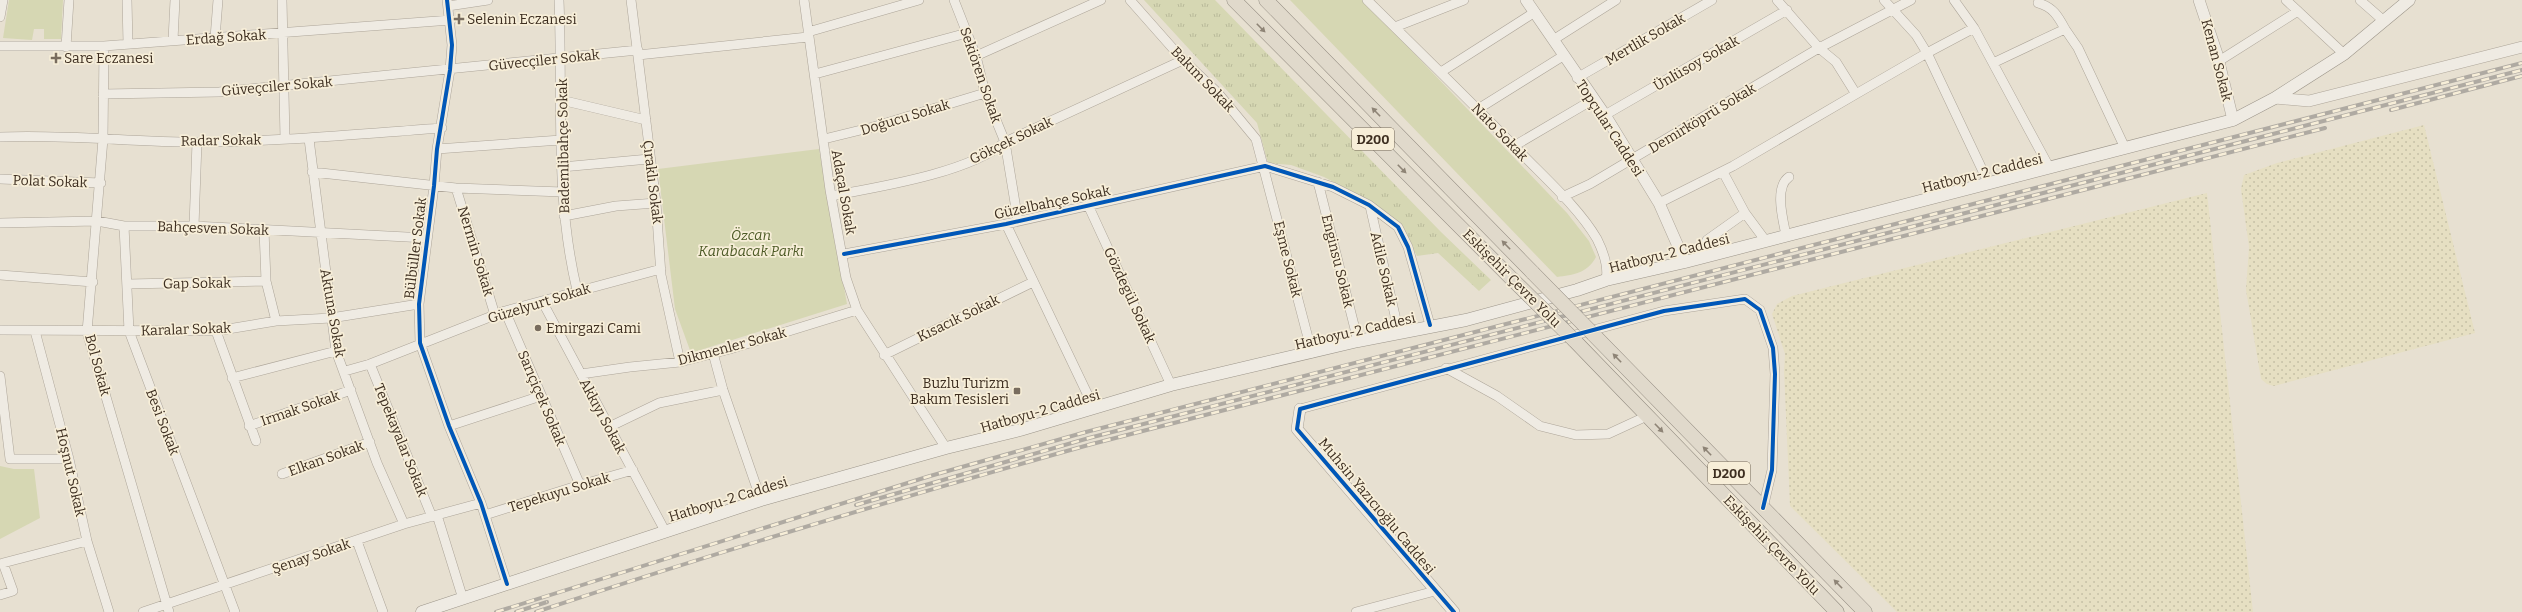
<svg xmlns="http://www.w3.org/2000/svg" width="2522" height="612" viewBox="0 0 2522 612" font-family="Bitter,serif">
	<defs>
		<pattern id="farmland-dots" width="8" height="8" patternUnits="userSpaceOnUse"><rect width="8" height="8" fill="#e6dfc2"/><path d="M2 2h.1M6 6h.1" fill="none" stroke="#c6c0a6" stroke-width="1.8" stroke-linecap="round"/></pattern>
		<pattern id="grass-tufts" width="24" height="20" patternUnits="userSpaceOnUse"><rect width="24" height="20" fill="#d6d7b3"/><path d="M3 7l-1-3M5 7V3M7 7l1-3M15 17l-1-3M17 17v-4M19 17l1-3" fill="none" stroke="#b9b99a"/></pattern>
	</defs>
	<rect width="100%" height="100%" fill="#e7e0d1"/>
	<path fill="url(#farmland-dots)" d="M 2424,125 L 2475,333 L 2274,386 L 2267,384 L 2261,379 L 2246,290 L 2249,247 L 2241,189 L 2244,175 L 2277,163 Z
		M 2207,193 L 2253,612 L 1897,612 L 1790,506 L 1784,371 L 1785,354 L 1772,314 L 1777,304 L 1792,296 Z"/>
	<path fill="url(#grass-tufts)" d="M 1144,0 L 1215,0 L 1441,232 L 1491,280 L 1479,291 L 1438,253 L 1417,256 L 1400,225 L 1375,204 L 1324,177 L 1291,165 L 1268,163 L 1257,123 Z"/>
	<path fill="#d6d7b3" d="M 9,0 L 63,0 L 61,39 L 44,39 L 44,29 L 34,29 L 32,40 L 3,38 Z
		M 1290,0 L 1363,0 L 1567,213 L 1589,241 L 1596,257 C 1588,273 1573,275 1557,277 Z
		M 819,149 L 847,304 L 691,353 L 675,309 L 658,169 Z
		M 0,466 L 14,469 L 34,469 L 40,518 L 0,539 Z"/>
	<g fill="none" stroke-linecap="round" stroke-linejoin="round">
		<g stroke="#ada599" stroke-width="10">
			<path id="minor" d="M 127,0 L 128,44
				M 282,0 L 285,139
				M 447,0 L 452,45 L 450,70 L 437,149 L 434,186 L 419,304 L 420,343 L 449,426 L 481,503 L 507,584
				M 559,0 C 563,97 554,195 577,290
				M 631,0 L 656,203 L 661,275 L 680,362
				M 804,0 L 830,190 L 846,278 L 857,310 L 946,448
				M 954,0 L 976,56 L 985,93 L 1005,142 L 1018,221
				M 1130,0 L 1183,60 L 1218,93 L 1256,139 L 1312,353
				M 1367,0 C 1418,50 1470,101 1520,152 C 1545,178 1579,208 1597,239 C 1603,251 1609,266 1606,280
				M 1777,0 L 1819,48 L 1836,62 L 1856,94 L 1927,53 L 1988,182
				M 1884,0 L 1916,35 L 1927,53 L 1974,28
				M 1954,0 L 1974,28 L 2049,167
				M 2286,0 L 2344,54
				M 2360,0 L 2384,21
				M 2038,3 C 2053,7 2058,16 2065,29
				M 448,6 L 488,0
				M 0,17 L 3,0
				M 1395,27 L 1464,0
				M 808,32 L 919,0
				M 215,38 L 218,0
				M 173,40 L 175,0
				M 1553,40 L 1616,0
				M 0,46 L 104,46 L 451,20
				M 104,46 L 103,139 L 87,332 L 169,612
				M 66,47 L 69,0
				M 638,55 L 808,37
				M 976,56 L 1101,0
				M 2219,61 L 2298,11
				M 1993,63 L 2065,29 L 2078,48 L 2125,148
				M 1441,72 L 1535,12
				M 815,74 L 967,33
				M 1577,78 L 1712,0
				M 103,94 L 219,92 L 638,50
				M 561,100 L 646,120
				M 1478,109 L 1563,56
				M 1605,115 L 1787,10
				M 0,137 C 66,134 131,142 197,142 C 279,142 360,134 442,128
				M 309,139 L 336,351 L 377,463 L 404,524
				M 824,139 L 873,127 L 985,93
				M 1514,146 L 1594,99
				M 437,149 L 561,140
				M 562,167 L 649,159
				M 312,172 L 456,188 L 563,192
				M 0,179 L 101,183
				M 1318,182 L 1358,341
				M 456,188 L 495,315
				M 831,196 C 878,187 969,173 1005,142 L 1183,60
				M 1562,197 L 1590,184 L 1819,48 L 1911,0
				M 1659,203 L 1733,166 L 1856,94
				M 1088,205 L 1171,385
				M 1370,206 L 1399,333
				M 1745,213 L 1765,240
				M 564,216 L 616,206 L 656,203
				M 0,223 L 97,221 L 124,226 L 194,226 L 426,238
				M 1006,224 L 1094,408
				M 124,226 L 129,331 L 235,612
				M 194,226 L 197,142
				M 264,230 L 266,281 L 276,321
				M 1786,235 C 1783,220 1774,187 1789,177
				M 844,254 L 1006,224 L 1265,166 L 1333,187 L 1369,205 L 1398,227 L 1408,247 L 1430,325
				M 1697,259 L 1707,240 L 1745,213 L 1723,172
				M 0,275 L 93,282
				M 128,284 L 266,281
				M 542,301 L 665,531
				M 505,311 L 580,485
				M 0,330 L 216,331 L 276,321 L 331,318 L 419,304
				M 35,331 L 69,459 L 87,541 L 109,612
				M 216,331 L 256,441
				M 713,353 L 723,390 L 761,500
				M 884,355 L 1033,282
				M 370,364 L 432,517
				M 1446,368 L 1497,396 L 1540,426 L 1576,435 L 1608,434 L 1647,416
				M 345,371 L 370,364 L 505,311 L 661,269
				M 581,374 L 630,367 L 680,362 L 730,349 L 857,310
				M 0,376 L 10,459 L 69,459
				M 232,378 L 336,351
				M 1300,409 L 1664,311 L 1745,299 L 1760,310 L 1773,348 L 1775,374 L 1772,470 L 1763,508
				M 249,426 L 351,390
				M 449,426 L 541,396
				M 609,427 L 659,403 L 723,390
				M 282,474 L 370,442
				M 437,515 L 463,599
				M 485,515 L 580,485 L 633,470
				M 357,541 L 383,612
				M 0,595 L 13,591 L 3,563 L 87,541
				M 143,612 L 404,524 L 481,503
				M 1356,612 L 1435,591"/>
		</g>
		<g stroke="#ada599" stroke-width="12">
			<path id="tertiary" d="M 1526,0 L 1605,115 L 1659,203 L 1685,262
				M 2199,0 L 2217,54 L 2233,120
				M 2275,98 L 2309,101 L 2522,47
				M 1300,409 L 1297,429 L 1454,612"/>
		</g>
		<g stroke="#9c958a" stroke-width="13">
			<path id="secondary" d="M 422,612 L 761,500 L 946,448 L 1020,430 L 1171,385 L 1358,341 L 1466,320 L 1577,290 L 1606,280 L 1685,262 L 2233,120 L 2275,98 L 2344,54 L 2409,0"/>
		</g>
		<g stroke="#928b80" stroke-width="15">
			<path id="trunk" d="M 1234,0 L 1512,279
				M 1266,0 L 1533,273
				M 1593,334 L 1865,612
				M 1574,340 L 1837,612"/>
		</g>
		<use href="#minor" stroke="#efebe3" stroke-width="9"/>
		<use href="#tertiary" stroke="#efebe3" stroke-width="11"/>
		<use href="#secondary" stroke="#efebe3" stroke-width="12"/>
		<use href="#trunk" stroke="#e0d9cb" stroke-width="14"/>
		<g stroke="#afaaa2" stroke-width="4">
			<path id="rail" d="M 2391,110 L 2522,76
				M 856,505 L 1089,438 L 2522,70
				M 496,612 L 930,476 L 1086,432 L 2522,63
				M 516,612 L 547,602
				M 536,612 C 720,551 905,496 1092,444 L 2325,128"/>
		</g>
		<use href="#rail" stroke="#f7eed8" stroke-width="2.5" stroke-dasharray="8" stroke-linecap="butt"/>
		<g stroke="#928b80" stroke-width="15" stroke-linecap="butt">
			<path id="trunk-bridge" d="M 1533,273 L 1593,334
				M 1512,279 L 1574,340"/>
		</g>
		<use href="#trunk-bridge" stroke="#e0d9cb" stroke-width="14"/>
		<g stroke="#f7eed8" stroke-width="6">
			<path id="cycleway" d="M 447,0 L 452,45 L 450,70 L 437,149 L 434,186 L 419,304 L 420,343 L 449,426 L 481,503 L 507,584
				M 844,254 L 1006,224 L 1265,166 L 1333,187 L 1369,205 L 1398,227 L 1408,247 L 1430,325
				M 1454,612 L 1297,429 L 1300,409 L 1664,311 L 1745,299 L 1760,310 L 1773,348 L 1775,374 L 1772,470 L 1763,508"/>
		</g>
		<use href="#cycleway" stroke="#0057b8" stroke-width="4"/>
	</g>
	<defs><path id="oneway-solid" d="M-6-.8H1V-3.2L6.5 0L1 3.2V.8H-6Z"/></defs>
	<g fill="#8e8476">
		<use href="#oneway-solid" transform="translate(1261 28) rotate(45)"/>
		<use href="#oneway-solid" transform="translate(1376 112) rotate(-134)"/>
		<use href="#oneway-solid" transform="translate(1402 169) rotate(45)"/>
		<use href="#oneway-solid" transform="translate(1506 245) rotate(-134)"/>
		<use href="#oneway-solid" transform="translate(1617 358) rotate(-134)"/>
		<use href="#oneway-solid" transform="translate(1659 428) rotate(46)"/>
		<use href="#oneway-solid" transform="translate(1707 451) rotate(-134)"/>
		<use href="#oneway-solid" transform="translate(1838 584) rotate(-134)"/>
	</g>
	<g fill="#786c5e" stroke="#f7eed8" stroke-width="1.5">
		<path d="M457 13h4v4h4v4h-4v4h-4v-4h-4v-4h4z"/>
		<path d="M54 52h4v4h4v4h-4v4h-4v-4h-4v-4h4z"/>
		<circle cx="538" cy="328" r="4"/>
		<rect x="1013" y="387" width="8" height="8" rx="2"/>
	</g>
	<g text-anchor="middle" stroke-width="3.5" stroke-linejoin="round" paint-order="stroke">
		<g fill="#f7eed8" stroke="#756857" stroke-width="1">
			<rect x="1352" y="128" width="42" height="22" rx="3"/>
			<rect x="1708" y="462" width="42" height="22" rx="3"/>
		</g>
		<g font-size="13" font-weight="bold" fill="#3d2e20">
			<text x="1373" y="144">D200</text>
			<text x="1729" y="478">D200</text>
		</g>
		<g font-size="14" fill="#3d2e20" stroke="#f7eed8" text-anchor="start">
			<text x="467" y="24">Selenin Eczanesi</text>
			<text x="64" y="63">Sare Eczanesi</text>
			<text x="546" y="333">Emirgazi Cami</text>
			<text x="1009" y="388" text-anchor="end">Buzlu Turizm<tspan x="1009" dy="16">Bakım Tesisleri</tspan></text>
		</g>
		<g font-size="14" fill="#3d2e20" stroke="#f7eed8">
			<text transform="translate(226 37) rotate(-4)" y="5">Erdağ Sokak</text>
			<text transform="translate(1645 39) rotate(-30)" y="5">Mertlik Sokak</text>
			<text transform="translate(544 60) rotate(-6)" y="5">Güvecçiler Sokak</text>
			<text transform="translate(2217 60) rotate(75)" y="5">Kenan Sokak</text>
			<text transform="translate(1696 63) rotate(-30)" y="5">Ünlüsoy Sokak</text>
			<text transform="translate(981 75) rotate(71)" y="5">Sekiören Sokak</text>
			<text transform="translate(1203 79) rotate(46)" y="5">Bakım Sokak</text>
			<text transform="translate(277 86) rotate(-5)" y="5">Güveçciler Sokak</text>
			<text transform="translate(905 117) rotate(-17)" y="5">Doğucu Sokak</text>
			<text transform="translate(1702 118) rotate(-31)" y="5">Demirköprü Sokak</text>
			<text transform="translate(1610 128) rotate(57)" y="5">Topçular Caddesi</text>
			<text transform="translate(1500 132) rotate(46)" y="5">Nato Sokak</text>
			<text transform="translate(221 140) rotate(-1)" y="5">Radar Sokak</text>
			<text transform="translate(1011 140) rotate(-26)" y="5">Gökçek Sokak</text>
			<text transform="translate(563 146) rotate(-91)" y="5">Bademlibahçe Sokak</text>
			<text transform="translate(1982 173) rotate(-14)" y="5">Hatboyu-2 Caddesi</text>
			<text transform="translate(50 181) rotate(2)" y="5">Polat Sokak</text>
			<text transform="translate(653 182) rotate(83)" y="5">Çıraklı Sokak</text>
			<text transform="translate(844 192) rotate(80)" y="5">Adaçal Sokak</text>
			<text transform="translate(1052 202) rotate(-12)" y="5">Güzelbahçe Sokak</text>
			<text transform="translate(213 228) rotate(2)" y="5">Bahçesven Sokak</text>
			<text transform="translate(415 248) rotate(-83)" y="5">Bülbüller Sokak</text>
			<text transform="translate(476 251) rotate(73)" y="5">Nermin Sokak</text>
			<text transform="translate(1669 253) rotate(-14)" y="5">Hatboyu-2 Caddesi</text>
			<text transform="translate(1288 259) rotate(76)" y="5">Eşme Sokak</text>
			<text transform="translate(1338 261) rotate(76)" y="5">Enginsu Sokak</text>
			<text transform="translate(1384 269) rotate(77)" y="5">Adile Sokak</text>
			<text transform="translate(1512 278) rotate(45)" y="5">Eskişehir Çevre Yolu</text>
			<text transform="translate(197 283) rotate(-1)" y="5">Gap Sokak</text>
			<text transform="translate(1130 295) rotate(65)" y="5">Gözdegül Sokak</text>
			<text transform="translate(539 303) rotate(-17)" y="5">Güzelyurt Sokak</text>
			<text transform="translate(333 313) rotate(80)" y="5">Aktuna Sokak</text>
			<text transform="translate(958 318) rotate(-26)" y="5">Kısacık Sokak</text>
			<text transform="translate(186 329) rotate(-2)" y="5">Karalar Sokak</text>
			<text transform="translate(1355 331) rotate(-13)" y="5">Hatboyu-2 Caddesi</text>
			<text transform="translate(732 346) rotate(-15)" y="5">Dikmenler Sokak</text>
			<text transform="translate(98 365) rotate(75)" y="5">Bol Sokak</text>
			<text transform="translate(542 398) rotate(67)" y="5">Sarıçiçek Sokak</text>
			<text transform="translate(300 408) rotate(-19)" y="5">Irmak Sokak</text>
			<text transform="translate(1040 411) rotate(-16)" y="5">Hatboyu-2 Caddesi</text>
			<text transform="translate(603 416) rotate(62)" y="5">Akkıyı Sokak</text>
			<text transform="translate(163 422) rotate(69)" y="5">Besi Sokak</text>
			<text transform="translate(401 440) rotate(68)" y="5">Tepekayalar Sokak</text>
			<text transform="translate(326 458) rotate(-20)" y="5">Elkan Sokak</text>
			<text transform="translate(71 472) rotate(77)" y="5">Hoşnut Sokak</text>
			<text transform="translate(559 492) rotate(-17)" y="5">Tepekuyu Sokak</text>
			<text transform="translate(728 499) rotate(-17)" y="5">Hatboyu-2 Caddesi</text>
			<text transform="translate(1377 506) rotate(50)" y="5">Muhsin Yazıcıoğlu Caddesi</text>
			<text transform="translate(1772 545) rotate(46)" y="5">Eskişehir Çevre Yolu</text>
			<text transform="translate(311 556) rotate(-19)" y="5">Şenay Sokak</text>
		</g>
		<g font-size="14" font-style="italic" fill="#4d5a26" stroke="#f7eed8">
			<text x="751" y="240">Özcan<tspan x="751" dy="16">Karabacak Parkı</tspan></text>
		</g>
	</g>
</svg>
